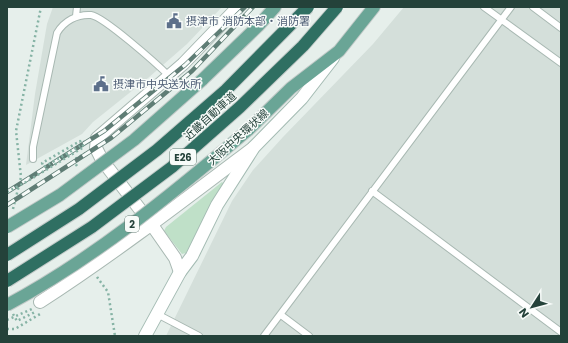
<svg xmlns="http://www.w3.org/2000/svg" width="568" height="343" viewBox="0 0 568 343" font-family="Poppins,'Noto Sans JP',sans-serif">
	<rect width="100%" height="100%" fill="#e6efeb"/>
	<path fill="#d4dfda" d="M 53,7 L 222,7 L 187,44 L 148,78 L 93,122 L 82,134 L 26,165 L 35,94 L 47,24 Z
		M 404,7 L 561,7 L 561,336 L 166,336 L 232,201 L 253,170 L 283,137 L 373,44 Z"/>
	<path fill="#bfe0c8" d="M 222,182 L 224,184 L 186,253 L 182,254 L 164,231 L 166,227 Z"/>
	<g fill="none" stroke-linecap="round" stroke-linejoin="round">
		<g stroke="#a8b8b2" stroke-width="8">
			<path id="lane" d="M 484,7 L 561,63
				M 533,7 L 561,28
				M 76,16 L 77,7
				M 33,159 L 33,147 L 57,33 C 64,21 77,14 91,15 C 104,17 157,64 169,76
				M 372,191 L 561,332
				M 157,314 L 199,336
				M 281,315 L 309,336
				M 264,336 L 511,7"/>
		</g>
		<g stroke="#a8b8b2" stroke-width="14">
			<path id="street" d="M 180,272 L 175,258 L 152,225 L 102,160 L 96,148 L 97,138 L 183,64 L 238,7
				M 40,302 C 114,254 183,201 253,148"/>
		</g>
		<g stroke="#a4bbb3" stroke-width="14">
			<path id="secondary" d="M 145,336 L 180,272 L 192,256 L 217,205 L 254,147 L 302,98 L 333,58"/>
		</g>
		<g stroke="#c2cac8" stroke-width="14">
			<path id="primary" d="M 202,80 L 258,26 L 275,7
				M 248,130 L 291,88 L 339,51 L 374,7"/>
		</g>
		<path stroke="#86b3a5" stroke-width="2.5" stroke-dasharray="2 3" stroke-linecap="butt" d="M 80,146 L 85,141
			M 77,166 L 73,160 L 86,153
			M 13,209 L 21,177 L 16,131 L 41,7
			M 97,277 L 108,292 L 115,336
			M 13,314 L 17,321 L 35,312
			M 7,320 L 32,309
			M 7,329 L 15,329 L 40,314"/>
		<use href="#lane" stroke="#fff" stroke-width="6"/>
		<use href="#street" stroke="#fff" stroke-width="12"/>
		<use href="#secondary" stroke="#fff" stroke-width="12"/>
		<use href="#primary" stroke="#6aa596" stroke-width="12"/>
		<g stroke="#5f7d75" stroke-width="4.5">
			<path id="rail" d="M 7,192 L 104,131 L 185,65 L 245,7
				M 7,205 L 111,138 L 192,71 L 253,7"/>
		</g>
		<use href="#rail" stroke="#f7fbf9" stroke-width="3" stroke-dasharray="9" stroke-linecap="butt"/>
		<g stroke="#c2cac8" stroke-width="14" stroke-linecap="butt">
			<path id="primary-bridge" d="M 7,227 L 60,195 L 134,140 L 202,80
				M 7,305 C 95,258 172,194 248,130"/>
		</g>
		<g stroke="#c2cac8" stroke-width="14" stroke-linecap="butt">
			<path id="highway-bridge" d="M 7,255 L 79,209 L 157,150 L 226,90 L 308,7
				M 7,281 L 92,227 L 172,167 L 240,107 L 303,46 L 337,7"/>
		</g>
		<path stroke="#86b3a5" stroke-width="2.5" stroke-dasharray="2 3" stroke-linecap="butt" d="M 7,192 L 26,182 L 84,147 L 80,141 L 42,163 L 44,167 L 80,146"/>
		<use href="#primary-bridge" stroke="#6aa596" stroke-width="12"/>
		<use href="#highway-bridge" stroke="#2f6f62" stroke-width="12"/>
	</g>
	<defs>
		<g id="civic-bare" transform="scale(1.2)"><path d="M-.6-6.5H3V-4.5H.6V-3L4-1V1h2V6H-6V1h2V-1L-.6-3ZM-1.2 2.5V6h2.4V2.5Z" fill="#5c6f8a" stroke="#f7fbf9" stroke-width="2.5" paint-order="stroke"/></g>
	</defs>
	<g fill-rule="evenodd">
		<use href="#civic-bare" x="174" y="21"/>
		<use href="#civic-bare" x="101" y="84"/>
	</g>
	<g text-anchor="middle" stroke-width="3" stroke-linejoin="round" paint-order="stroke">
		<g fill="#f7fbf9" stroke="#637a73" stroke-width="1">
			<rect x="170" y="149" width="26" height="16" rx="3"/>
			<rect x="125" y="216" width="14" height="16" rx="3"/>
		</g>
		<g font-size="10" font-weight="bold" fill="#24423a">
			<text x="183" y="161">E26</text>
			<text x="132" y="228">2</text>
		</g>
		<g font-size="11" fill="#4e5e75" stroke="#f7fbf9" text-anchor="start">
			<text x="186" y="25">摂津市 消防本部・消防署</text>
			<text x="113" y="88">摂津市中央送水所</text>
		</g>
		<g font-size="11" fill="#24423a" stroke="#f7fbf9">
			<text transform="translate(210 116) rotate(-42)" y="4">近畿自動車道</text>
			<text transform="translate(238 137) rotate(-42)" y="4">大阪中央環状線</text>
		</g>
	</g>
	<rect width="568" height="343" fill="none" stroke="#24423a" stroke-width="16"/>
	<g transform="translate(532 307) rotate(234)" stroke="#f7fbf9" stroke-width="3" paint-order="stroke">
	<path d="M0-3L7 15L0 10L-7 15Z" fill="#24423a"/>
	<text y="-6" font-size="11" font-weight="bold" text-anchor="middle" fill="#24423a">N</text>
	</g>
</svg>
